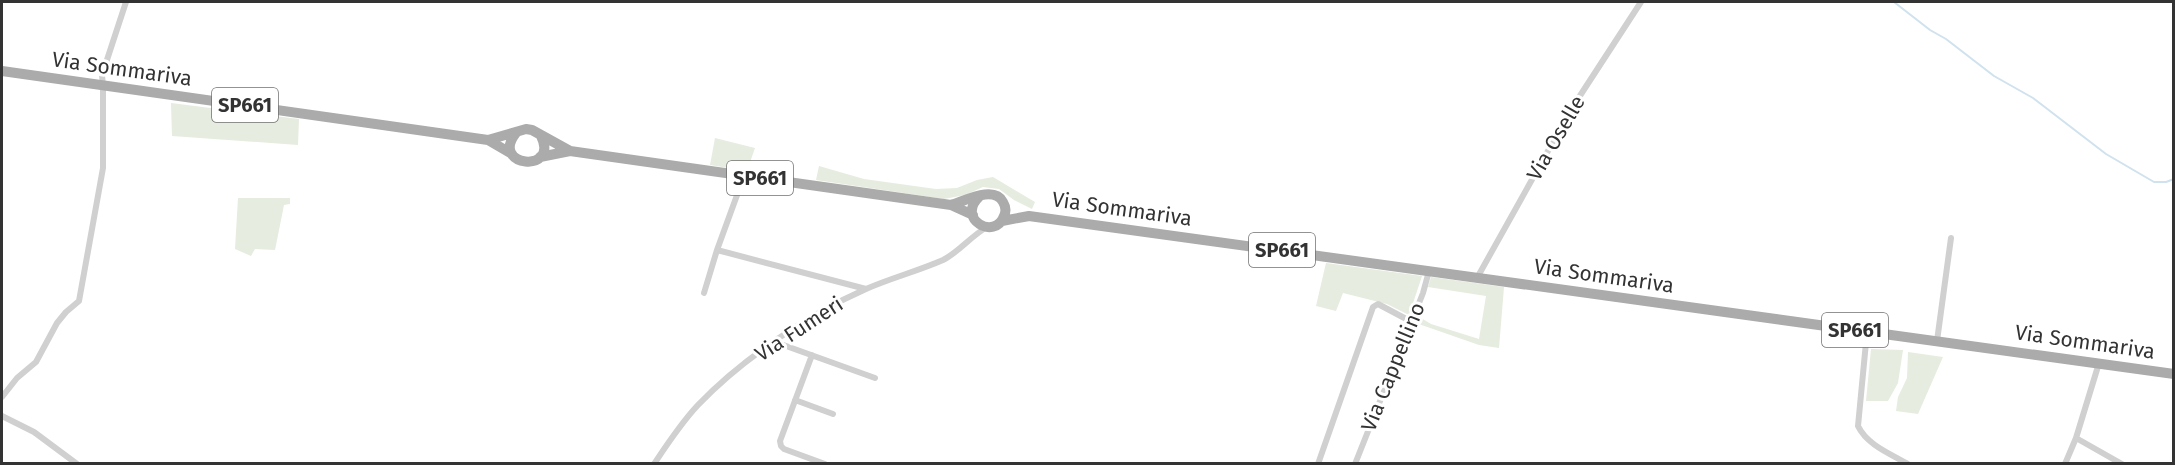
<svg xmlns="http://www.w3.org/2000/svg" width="2175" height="465" viewBox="0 0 2175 465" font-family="'Fira Sans',sans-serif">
	<rect width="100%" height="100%" fill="#fff"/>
	<path fill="#e6ecdf" d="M 171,103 L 299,119 L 298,145 L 172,136 Z
		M 715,138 L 755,148 L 747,171 L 710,165 Z
		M 819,166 L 864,179 L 936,189 L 957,188 L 977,180 L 993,177 L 1035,202 L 1032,209 L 1014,200 L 999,189 L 983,187 L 965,195 L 944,199 L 816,180 Z
		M 238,198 L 290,198 L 290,204 L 284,205 L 275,250 L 255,249 L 251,256 L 235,249 Z
		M 1326,263 L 1422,276 L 1409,315 L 1387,304 L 1343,293 L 1336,311 L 1316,306 Z
		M 1431,277 L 1504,287 L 1499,348 L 1479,345 L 1413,322 L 1416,315 L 1431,324 L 1479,339 L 1486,296 L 1428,287 Z
		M 1871,349 L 1903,350 L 1898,383 L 1888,401 L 1866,401 Z
		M 1908,352 L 1943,357 L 1918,414 L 1896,411 L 1898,397 L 1907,378 Z"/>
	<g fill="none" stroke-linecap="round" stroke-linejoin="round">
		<path stroke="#cfe2ee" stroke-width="2" d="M 1894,2 L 1930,30 L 1946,39 L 1994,76 L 2033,98 L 2106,154 L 2154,182 L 2166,182 L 2174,179"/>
		<path stroke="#d0d0d0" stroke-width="6" d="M 717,250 L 866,289
			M 1477,278 L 1572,108 L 1641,2
			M 704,293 L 717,250 L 744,176
			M 1867,332 L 1858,426 C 1867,445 1891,454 1908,464
			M 1937,341 L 1951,238
			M 775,342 L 875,378
			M 812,355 L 780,441 L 781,446 L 784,449 L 825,464
			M 2,397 L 17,378 L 36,362 L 57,323 L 66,312 L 79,301 L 103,168 L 103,86 L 102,75 L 126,2
			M 795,400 L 833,414
			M 2,416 L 34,432 L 77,464
			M 2076,438 L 2122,464
			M 654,464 C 668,443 681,423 698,405 C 742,359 809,314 866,289 C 891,278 918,271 943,260 C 959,252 971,236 987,227
			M 1318,464 L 1373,307 L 1378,304 L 1410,321
			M 1355,464 L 1423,293 L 1429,271
			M 2065,464 L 2076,438 L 2099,363"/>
		<path stroke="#ababab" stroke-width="10" d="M 2,71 L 488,140 L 526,129 L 532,130 L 570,151
			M 516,133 C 489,167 560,174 541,136
			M 488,140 L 512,154
			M 540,157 L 570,151 L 951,205 L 973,215
			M 951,205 C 965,201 994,185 1003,202 C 1006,207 1006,212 1004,216 C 995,241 956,219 979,197
			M 1002,221 L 1029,216 L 2174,374"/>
	</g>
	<g text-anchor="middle" stroke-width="6" stroke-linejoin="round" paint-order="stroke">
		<g fill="#fff" stroke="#707070" stroke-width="1.5">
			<rect x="212" y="88" width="66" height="34" rx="4.5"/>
			<rect x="727" y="161" width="66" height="34" rx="4.5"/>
			<rect x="1249" y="233" width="66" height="34" rx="4.5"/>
			<rect x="1822" y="313" width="66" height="34" rx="4.5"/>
		</g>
		<g font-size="20" font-weight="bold" fill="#333">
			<text x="245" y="112">SP661</text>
			<text x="760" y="185">SP661</text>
			<text x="1282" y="257">SP661</text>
			<text x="1855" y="337">SP661</text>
		</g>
		<g font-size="21" fill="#333" stroke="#fff">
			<text transform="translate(122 69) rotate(8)" y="7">Via Sommariva</text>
			<text transform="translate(1556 138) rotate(-60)" y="7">Via Oselle</text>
			<text transform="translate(1122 209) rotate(8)" y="7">Via Sommariva</text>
			<text transform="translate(1604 276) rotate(8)" y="7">Via Sommariva</text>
			<text transform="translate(799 329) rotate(-33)" y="7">Via Fumeri</text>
			<text transform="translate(2085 342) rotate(8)" y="7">Via Sommariva</text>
			<text transform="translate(1393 367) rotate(-68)" y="7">Via Cappellino</text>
		</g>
	</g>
	<rect width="2175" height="465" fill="none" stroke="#333333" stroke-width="6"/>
</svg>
